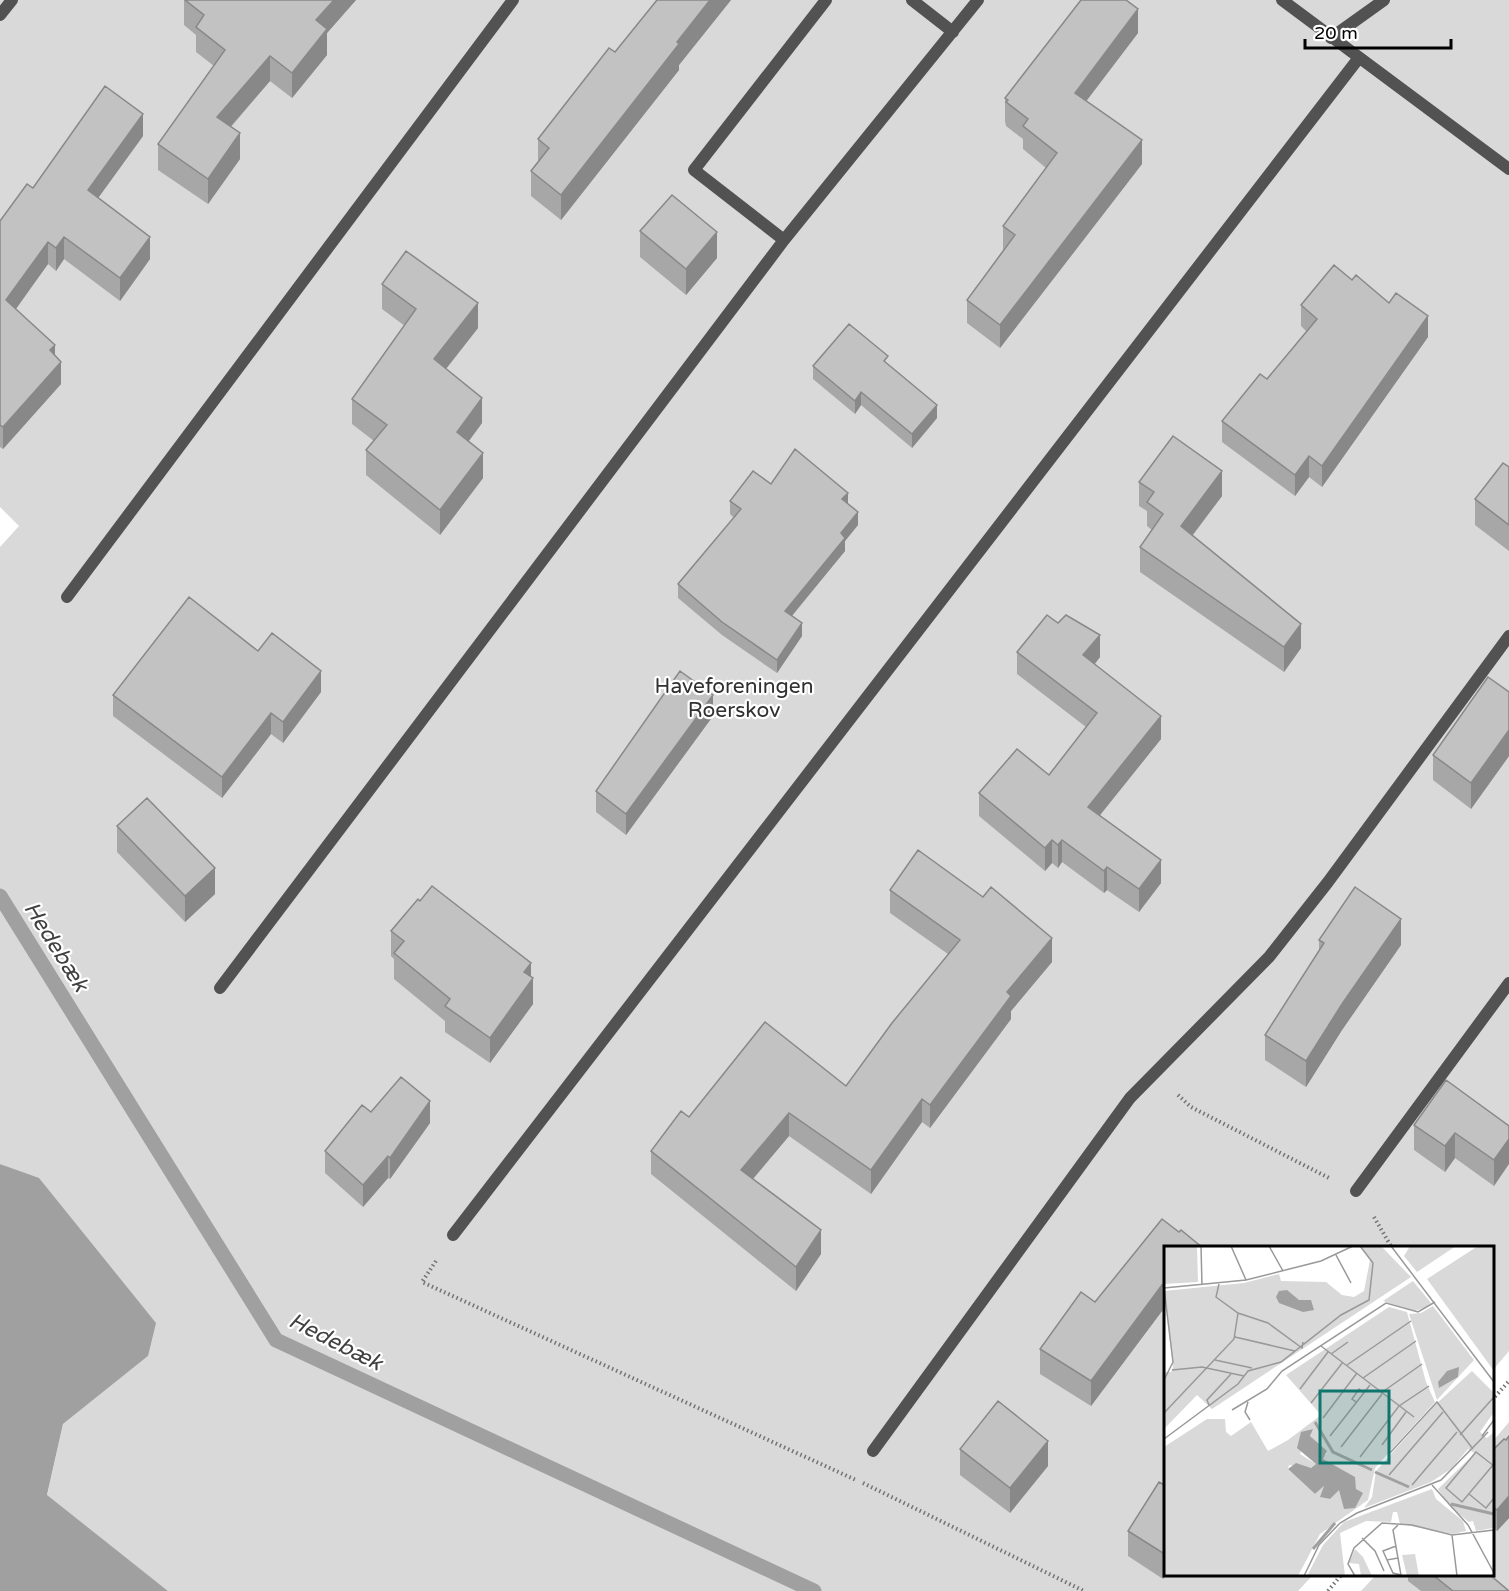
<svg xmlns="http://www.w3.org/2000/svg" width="1509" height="1591" viewBox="0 0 1509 1591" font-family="'Varela Round',sans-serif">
	<rect width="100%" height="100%" fill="#fff"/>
	<path fill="#d9d9d9" d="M 0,0 L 1509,0 L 1509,1351 L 1493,1370 L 1492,1248 L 1166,1248 L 1166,1574 L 1313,1575 L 1298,1591 L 168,1591 L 47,1496 L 63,1424 L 148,1356 L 39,1179 L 0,1164 L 0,547 L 19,526 L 0,507 Z
		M 1509,1422 L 1509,1591 L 1361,1591 L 1376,1575 L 1492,1574 L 1493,1441 Z"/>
	<path fill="#a0a0a0" d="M 0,1164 L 39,1178 L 156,1323 L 148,1356 L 63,1424 L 47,1495 L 168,1591 L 0,1591 Z"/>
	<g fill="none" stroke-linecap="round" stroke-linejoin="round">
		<path stroke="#a0a0a0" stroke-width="15" d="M 0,896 L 276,1340 L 814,1591"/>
		<path stroke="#747474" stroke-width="4" stroke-dasharray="1.5 3" stroke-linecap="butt" d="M 1178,1095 L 1191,1107 L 1329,1178
			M 1374,1217 L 1392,1248
			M 436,1261 L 422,1282 L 856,1480
			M 1492,1400 L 1509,1381
			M 863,1483 L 1084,1591
			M 1328,1591 L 1342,1574"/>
		<path stroke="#525252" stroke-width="12" d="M 912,0 L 953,32
			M 1282,0 L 1509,169
			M 0,15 L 12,0
			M 1331,38 L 1384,0
			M 784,240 L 694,170 L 826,0
			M 67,597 L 513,0
			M 220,988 L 784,240 L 978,0
			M 1356,1191 L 1509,983
			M 453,1235 L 1358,59
			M 873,1451 L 1130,1098 L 1269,957 L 1328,882 L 1509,636"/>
	</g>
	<path fill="#a7a7a7" d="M 184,0 L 356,0 L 327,33 L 327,55 L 292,98 L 270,81 L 231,127 L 240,159 L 208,204 L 158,170 L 158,144 L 214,66 L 196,52 L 196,35 L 184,25 Z
		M 657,0 L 731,0 L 679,65 L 679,70 L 561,220 L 531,196 L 531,171 L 538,162 L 538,139 L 615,52 Z
		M 1138,33 L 1086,101 L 1142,164 L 1000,348 L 967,323 L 967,300 L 1003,250 L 1003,226 L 1046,168 L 1023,149 L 1023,139 L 1006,126 L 1005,121 L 1005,98 Z
		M 143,136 L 98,198 L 150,259 L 120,301 L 64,259 L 56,271 L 48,264 L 15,309 L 55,355 L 61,384 L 3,449 L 0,447 L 0,221 L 33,188 Z
		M 640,231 L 717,258 L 686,295 L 640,257 Z
		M 1352,280 L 1428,337 L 1322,487 L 1309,477 L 1295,496 L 1222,442 L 1222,421 L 1267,379 L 1307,332 L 1301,326 L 1301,305 Z
		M 382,284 L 478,328 L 446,369 L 482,423 L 469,441 L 483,478 L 440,535 L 366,475 L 366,450 L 374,441 L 352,424 L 352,399 L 405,326 L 382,309 Z
		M 888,364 L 937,418 L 912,448 L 861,405 L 855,414 L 813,379 L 813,366 Z
		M 1509,467 L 1509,551 L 1475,525 L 1475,499 Z
		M 1139,482 L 1222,496 L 1193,535 L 1301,648 L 1284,672 L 1140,572 L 1140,547 L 1152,530 L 1147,526 L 1147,511 L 1139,506 Z
		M 771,484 L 848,504 L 858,525 L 845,541 L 845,551 L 792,616 L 802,636 L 777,673 L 722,635 L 678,598 L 678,584 L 734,518 L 730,514 L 730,501 Z
		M 258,651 L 321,692 L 283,743 L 271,734 L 222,798 L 113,716 L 113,695 Z
		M 1017,652 L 1100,657 L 1095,664 L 1161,739 L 1100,815 L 1161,883 L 1139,912 L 1107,890 L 1104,893 L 1062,862 L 1058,868 L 1052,863 L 1045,871 L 979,816 L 979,793 L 1049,775 L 1086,727 L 1017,674 Z
		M 1509,692 L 1509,756 L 1471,809 L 1433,780 L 1433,755 Z
		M 713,716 L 626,835 L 596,812 L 596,791 Z
		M 117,826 L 215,894 L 185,922 L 117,852 Z
		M 890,890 L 1052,962 L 1011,1011 L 1011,1019 L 930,1128 L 922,1122 L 871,1194 L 789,1136 L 753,1179 L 821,1254 L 796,1291 L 651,1174 L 651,1151 L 689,1117 L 846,1086 L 948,954 L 890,913 Z
		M 391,931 L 531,977 L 533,1004 L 490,1063 L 445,1032 L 445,1021 L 394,979 L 394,959 L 391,956 Z
		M 1319,940 L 1401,945 L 1342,1030 L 1306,1087 L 1265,1060 L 1265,1035 L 1319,951 Z
		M 371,1112 L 430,1123 L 390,1179 L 388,1178 L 363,1207 L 325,1173 L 325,1151 Z
		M 1414,1125 L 1509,1126 L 1494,1186 L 1455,1158 L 1445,1172 L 1414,1150 Z
		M 1166,1248 L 1166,1311 L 1164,1313 L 1162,1311 L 1091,1406 L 1040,1374 L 1040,1349 L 1095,1302 Z
		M 1509,1436 L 1509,1518 L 1497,1531 L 1492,1527 L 1492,1451 Z
		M 960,1449 L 1048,1466 L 1010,1513 L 960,1475 Z
		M 1166,1486 L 1166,1575 L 1163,1579 L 1128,1556 L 1128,1531 Z
		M 1408,1575 L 1490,1575 L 1509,1591 L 1421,1591 L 1408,1581 Z"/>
	<path fill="#888" d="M 334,0 L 356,0 L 327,33 L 327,55 L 292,98 L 292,73 L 316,20 Z
		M 710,0 L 731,0 L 679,65 L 679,70 L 561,220 L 561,195 L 677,42 Z
		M 1138,9 L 1138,33 L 1075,116 L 1075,93 Z
		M 270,56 L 270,81 L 217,142 L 217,117 Z
		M 143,114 L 143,136 L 88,212 L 88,190 Z
		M 240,133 L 240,159 L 208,204 L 208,179 Z
		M 1142,140 L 1142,164 L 1000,348 L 1000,325 Z
		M 717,232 L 717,258 L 686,295 L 686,269 Z
		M 64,237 L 64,259 L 56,271 L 56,248 Z
		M 150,237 L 150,259 L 120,301 L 120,278 Z
		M 48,242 L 48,264 L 6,323 L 6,300 Z
		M 478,303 L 478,328 L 434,384 L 434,359 Z
		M 1428,316 L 1428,337 L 1322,487 L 1322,466 Z
		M 55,345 L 55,368 L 50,350 Z
		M 61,362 L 61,384 L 3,449 L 3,427 Z
		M 861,392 L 861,405 L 855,414 L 855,401 Z
		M 482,398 L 482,423 L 457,457 L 457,432 Z
		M 937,405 L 937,418 L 912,448 L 912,434 Z
		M 483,453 L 483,478 L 440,535 L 440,510 Z
		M 1309,456 L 1309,477 L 1295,496 L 1295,475 Z
		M 1222,471 L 1222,496 L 1181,550 L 1181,526 Z
		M 848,493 L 848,506 L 842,499 Z
		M 858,512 L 858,525 L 845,541 L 845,551 L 785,624 L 785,611 L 841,533 Z
		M 802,623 L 802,636 L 777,673 L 777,660 Z
		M 1301,624 L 1301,648 L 1284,672 L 1284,647 Z
		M 1100,635 L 1100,657 L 1083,678 L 1083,655 Z
		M 321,671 L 321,692 L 283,743 L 283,722 Z
		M 713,695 L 713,716 L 626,835 L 626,814 Z
		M 271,713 L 271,734 L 222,798 L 222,777 Z
		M 1161,716 L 1161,739 L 1088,830 L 1088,807 Z
		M 1509,730 L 1509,756 L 1471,809 L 1471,783 Z
		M 1052,840 L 1052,863 L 1045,871 L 1045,848 Z
		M 1062,840 L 1062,862 L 1058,868 L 1058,845 Z
		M 1161,860 L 1161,883 L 1139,912 L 1139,889 Z
		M 1107,867 L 1107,890 L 1104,893 L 1104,871 Z
		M 215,868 L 215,894 L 185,922 L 185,896 Z
		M 1401,919 L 1401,945 L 1342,1030 L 1306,1087 L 1306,1061 L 1342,1004 Z
		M 1052,938 L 1052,962 L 1011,1011 L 1011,1019 L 930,1128 L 930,1105 L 1007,992 Z
		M 531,963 L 531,981 L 533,978 L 533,1004 L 490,1063 L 490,1038 L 524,972 Z
		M 922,1099 L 922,1122 L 871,1194 L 871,1170 Z
		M 430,1101 L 430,1123 L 390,1179 L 390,1158 Z
		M 789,1113 L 789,1136 L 741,1193 L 741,1170 Z
		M 1455,1133 L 1455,1158 L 1445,1172 L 1445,1146 Z
		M 1509,1139 L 1509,1164 L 1494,1186 L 1494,1160 Z
		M 388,1156 L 388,1178 L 363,1207 L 363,1185 Z
		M 821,1230 L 821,1254 L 796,1291 L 796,1267 Z
		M 1162,1285 L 1162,1311 L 1091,1406 L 1091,1381 Z
		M 1166,1286 L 1166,1311 L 1164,1313 L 1164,1287 Z
		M 1048,1441 L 1048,1466 L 1010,1513 L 1010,1488 Z
		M 1509,1496 L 1509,1518 L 1497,1531 L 1497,1510 Z
		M 1166,1550 L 1166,1575 L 1163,1579 L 1163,1553 Z"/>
	<path fill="#c2c2c2" stroke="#888" stroke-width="1.5" d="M 185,0 L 334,0 L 316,20 L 327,29 L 292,73 L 270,56 L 217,117 L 240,133 L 208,179 L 158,144 L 225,50 L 196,27 L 204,15 Z
		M 657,0 L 710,0 L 677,42 L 679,44 L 561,195 L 531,171 L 549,148 L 538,139 L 609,48 L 615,52 Z
		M 1081,0 L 1126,0 L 1138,9 L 1075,93 L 1142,140 L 1000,325 L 967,300 L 1015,235 L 1003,226 L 1057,153 L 1023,126 L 1028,119 L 1006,102 L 1008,100 L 1005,98 Z
		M 105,86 L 143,114 L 88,190 L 150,237 L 120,278 L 64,237 L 56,248 L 48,242 L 6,300 L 55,345 L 50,350 L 61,362 L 3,427 L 0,425 L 0,221 L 27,184 L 33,188 Z
		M 672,195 L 717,232 L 686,269 L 640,231 Z
		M 406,251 L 478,303 L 434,359 L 482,398 L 457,432 L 483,453 L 440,510 L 366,450 L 387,425 L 352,399 L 416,309 L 382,284 Z
		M 1334,265 L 1352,280 L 1356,275 L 1389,303 L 1396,293 L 1428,316 L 1322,466 L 1309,456 L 1295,475 L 1222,421 L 1260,374 L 1267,379 L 1317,319 L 1301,305 Z
		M 849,324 L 888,356 L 884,361 L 937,405 L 912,434 L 861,392 L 855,401 L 813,366 Z
		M 1173,436 L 1222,471 L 1181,526 L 1301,624 L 1284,647 L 1140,547 L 1163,514 L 1147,502 L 1154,492 L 1139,482 Z
		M 795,449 L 848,493 L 842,499 L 858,512 L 841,533 L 845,538 L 785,611 L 802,623 L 777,660 L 722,622 L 678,584 L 741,509 L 730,501 L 753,471 L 771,484 Z
		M 1503,463 L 1509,467 L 1509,525 L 1475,499 Z
		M 189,597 L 258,651 L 272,633 L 321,671 L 283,722 L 271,713 L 222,777 L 113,695 Z
		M 1047,615 L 1058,623 L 1066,615 L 1100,635 L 1083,655 L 1161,716 L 1088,807 L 1161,860 L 1139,889 L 1107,867 L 1104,871 L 1062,840 L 1058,845 L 1052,840 L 1045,848 L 979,793 L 1017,749 L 1049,775 L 1097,713 L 1017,652 Z
		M 680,671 L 713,695 L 626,814 L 596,791 Z
		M 1488,677 L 1509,692 L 1509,730 L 1471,783 L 1433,755 Z
		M 147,798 L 215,868 L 185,896 L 117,826 Z
		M 918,850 L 983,897 L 991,887 L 1052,938 L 1007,992 L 1011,996 L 930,1105 L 922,1099 L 871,1170 L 789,1113 L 741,1170 L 821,1230 L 796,1267 L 651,1151 L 681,1111 L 689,1117 L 765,1022 L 846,1086 L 892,1023 L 960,940 L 890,890 Z
		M 432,886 L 531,963 L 524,972 L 533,978 L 490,1038 L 445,1006 L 450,999 L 394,953 L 404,941 L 391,931 L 418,899 L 420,901 Z
		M 1355,887 L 1401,919 L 1342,1004 L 1306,1061 L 1265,1035 L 1324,943 L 1319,940 Z
		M 401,1077 L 430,1101 L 390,1158 L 388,1156 L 363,1185 L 325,1151 L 362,1105 L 371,1112 Z
		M 1446,1080 L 1509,1126 L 1509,1139 L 1494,1160 L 1455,1133 L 1445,1146 L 1414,1125 Z
		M 1162,1219 L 1179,1232 L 1181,1230 L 1203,1248 L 1166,1248 L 1166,1286 L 1164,1287 L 1162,1285 L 1091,1381 L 1040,1349 L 1081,1292 L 1095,1302 Z
		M 998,1401 L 1048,1441 L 1010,1488 L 960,1449 Z
		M 1509,1436 L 1509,1496 L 1497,1510 L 1492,1506 L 1492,1451 L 1504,1439 L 1506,1440 Z
		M 1159,1482 L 1166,1486 L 1166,1550 L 1163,1553 L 1128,1531 Z
		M 1433,1575 L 1490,1575 L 1509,1591 L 1453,1591 Z"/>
	<g text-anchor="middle" stroke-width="4.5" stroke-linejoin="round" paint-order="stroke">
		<g font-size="21" fill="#303030" stroke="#fff">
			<text x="734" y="693">Haveforeningen<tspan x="734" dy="24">Roerskov</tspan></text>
		</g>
		<g font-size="22" font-style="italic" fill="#414141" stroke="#fff">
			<text transform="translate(57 946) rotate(58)" y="8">Hedebæk</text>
			<text transform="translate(336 1341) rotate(27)" y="8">Hedebæk</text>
		</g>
	</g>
	<g transform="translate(1164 1246)">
		<rect width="330" height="330" fill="#fff"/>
		<path d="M 0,0 L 33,0 L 34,36 L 0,38 ZM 197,0 L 217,0 L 247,31 L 48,163 L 33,149 L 0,183 L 0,126 L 7,126 L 9,121 L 0,45 L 80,37 L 115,28 L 117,35 L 162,36 L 178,49 L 190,51 L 200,45 L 206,14 ZM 246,0 L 292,0 L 253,26 L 240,10 ZM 314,0 L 330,0 L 330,125 L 263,33 ZM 249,35 L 267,57 L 260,62 L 251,65 L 219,55 ZM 269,60 L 310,114 L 273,154 L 245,68 L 257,67 ZM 225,61 L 243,66 L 262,136 L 271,156 L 211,222 L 204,254 L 156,288 L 134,330 L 0,330 L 0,201 L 43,173 L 61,173 L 62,186 L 67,190 L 87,176 L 104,205 L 124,194 L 157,169 L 122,129 ZM 147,182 L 146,190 L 163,207 L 158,213 L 190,231 L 192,243 L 174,244 L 166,253 L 157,251 L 160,240 L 151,248 L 124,223 L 125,219 L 147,222 L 152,218 L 136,208 ZM 308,125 L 330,147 L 330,166 L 316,186 L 323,192 L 330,186 L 329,282 L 312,285 L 309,275 L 305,276 L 287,262 L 274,243 L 307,211 L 310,207 L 304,203 L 287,223 L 267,236 L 200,262 L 208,251 L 212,225 L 271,159 ZM 268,243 L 272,253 L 299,275 L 302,285 L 289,288 L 236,278 L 233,266 L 229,266 L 227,276 L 202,275 L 176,287 L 181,330 L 143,330 L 159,299 L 180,276 ZM 191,303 L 199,311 L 208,330 L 197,330 L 195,318 L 185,317 ZM 251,308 L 255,330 L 243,330 L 238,309 Z" fill="#d9d9d9" fill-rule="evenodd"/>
		<path d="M 123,44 L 135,54 L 147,54 L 150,64 L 139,66 L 115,57 L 112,51 L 115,45 ZM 295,121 L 294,131 L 275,142 L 274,136 L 283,125 ZM 149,183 L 146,190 L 163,205 L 159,213 L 191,231 L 192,243 L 199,247 L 191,262 L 180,263 L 175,244 L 166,253 L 156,251 L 160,240 L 151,248 L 124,223 L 132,217 L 147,222 L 152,218 L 133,202 L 137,186 Z" fill="#a0a0a0"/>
		<path fill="none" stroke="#a0a0a0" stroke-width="3" d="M 151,176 L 169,206 L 208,224M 211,226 L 245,241M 287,258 L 330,268M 149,303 L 171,277"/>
		<path fill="none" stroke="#999" stroke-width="1.5" d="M 37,0 L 38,39M 67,0 L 82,34M 105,0 L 119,25M 227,0 L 330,136M 172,9 L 187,37M 55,38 L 52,51 L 74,67 L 104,77 L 138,102 L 139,96M 0,42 L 82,34 L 157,15 L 189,0M 71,91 L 131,105M 157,100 L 250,171M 167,108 L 184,96M 51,114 L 88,122M 183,119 L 247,75M 8,124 L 38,121 L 80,130M 199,132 L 252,95M 0,134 L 9,116 L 0,42M 136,143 L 164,106M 217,147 L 258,118M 84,156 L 81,166 L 86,174M 192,156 L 188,153 L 195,143 L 200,147M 147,157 L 179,116M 45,159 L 43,154 L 67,128M 68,164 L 103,143 L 118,125 L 222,57 L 254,66 L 271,56M 0,167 L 70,93 L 74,67M 159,172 L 193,127M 296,189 L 330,151M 166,190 L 206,139M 318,190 L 330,174M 0,193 L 74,138 L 84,125 L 117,116 L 177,69 L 205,54 L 209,17 L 196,0M 218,199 L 242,166M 177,201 L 218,148M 226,207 L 273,156 L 309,203M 196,211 L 235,160 L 265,140M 329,219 L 298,256 L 282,242 L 312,206 L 330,220M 225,229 L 279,166M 248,239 L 293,186M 268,239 L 304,279 L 330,327M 305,248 L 322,262 L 330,252M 288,289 L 293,330M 198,292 L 211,305 L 220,325M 232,300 L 219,305 L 223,314 L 234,312M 223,314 L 229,327 L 237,329 L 229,284 L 234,279M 140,330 L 155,299 L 176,277 L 193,267 L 277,234 L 324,186M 191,330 L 184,318 L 190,302 L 218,277 L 248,279 L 288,289 L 330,284"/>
		<path fill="#0f766e" fill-opacity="0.15" stroke="#0f766e" stroke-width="3" d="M 156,145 L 225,145 L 225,217 L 156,217 Z"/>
		<rect width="330" height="330" fill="none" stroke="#000" stroke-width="3"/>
	</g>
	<path d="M1305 39v9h146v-9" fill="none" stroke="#000000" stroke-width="3"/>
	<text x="1314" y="39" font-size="18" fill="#000000" stroke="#ffffff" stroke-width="4.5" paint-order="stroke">20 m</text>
</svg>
